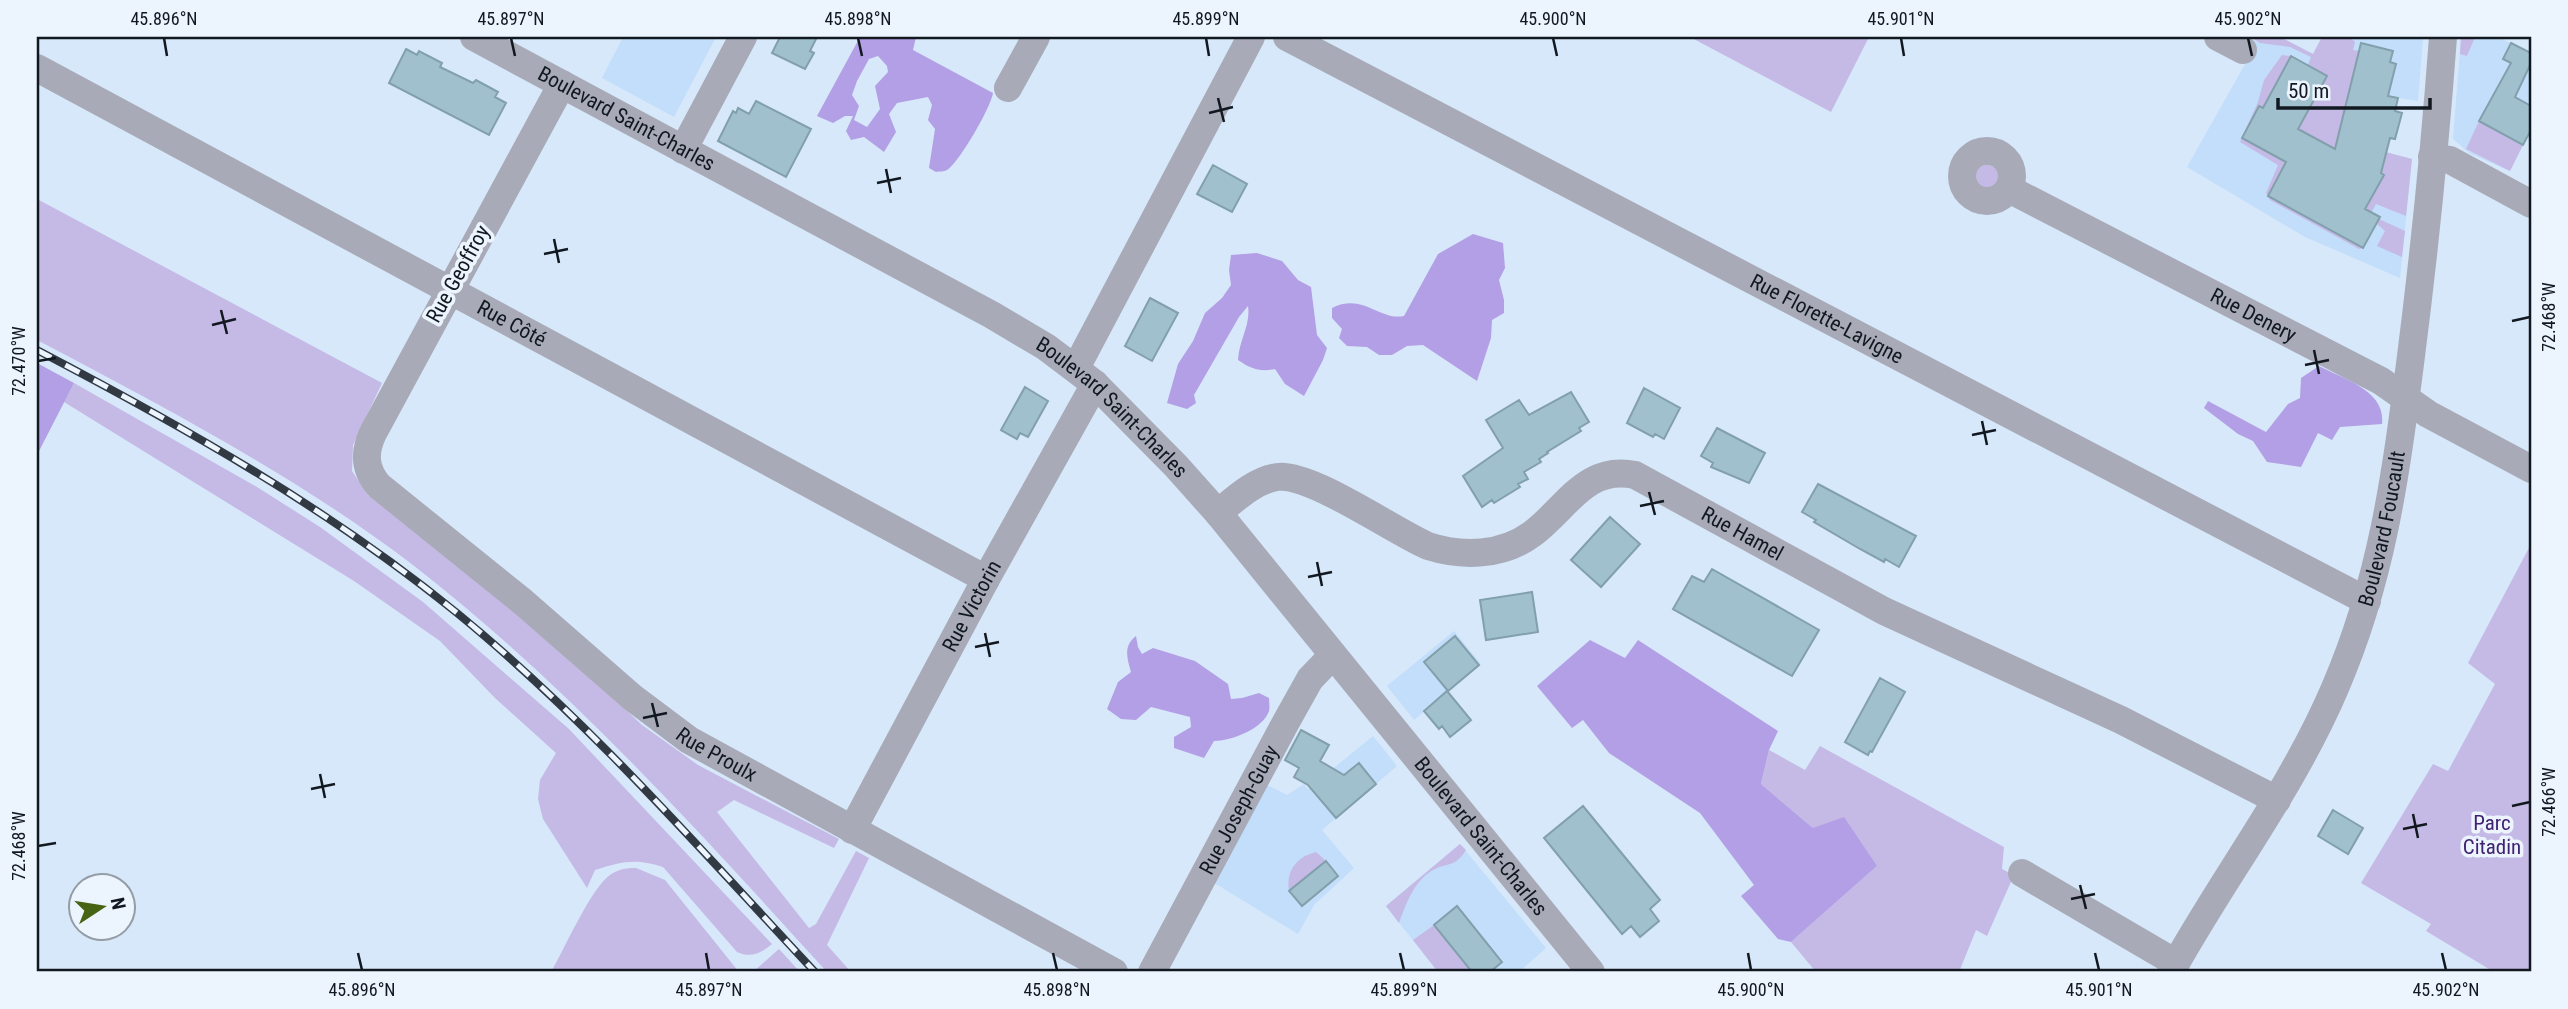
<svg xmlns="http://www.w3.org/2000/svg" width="2568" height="1009" viewBox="0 0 2568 1009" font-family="'Roboto Condensed',sans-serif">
	<rect width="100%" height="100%" fill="#d7e8fa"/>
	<path fill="#c2defa" d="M 623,37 L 716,37 L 674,117 L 602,78 Z
		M 2255,37 L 2280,37 L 2313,54 L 2322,37 L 2423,37 L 2418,101 L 2398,98 L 2359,145 L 2412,159 L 2400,278 L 2305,237 L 2187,167 L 2244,66 Z
		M 2461,37 L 2498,37 L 2531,53 L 2531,129 L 2510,171 L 2469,153 L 2453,139 Z
		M 1454,631 L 1481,664 L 1414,720 L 1387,686 Z
		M 1373,736 L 1397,766 L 1322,830 L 1354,868 L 1314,905 L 1298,934 L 1211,881 L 1263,783 L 1287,795 L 1304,784 L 1308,789 Z
		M 1460,844 L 1546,948 L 1519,972 L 1438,972 L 1386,906 Z"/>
	<path fill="#c5b9e5" d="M 1690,37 L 1869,37 L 1831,112 Z
		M 2255,37 L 2280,37 L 2313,54 L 2322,37 L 2350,37 L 2355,42 L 2353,50 L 2359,51 L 2359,145 L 2412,159 L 2406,216 L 2376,204 L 2371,213 L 2345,198 L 2348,194 L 2367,205 L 2383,175 L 2298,129 L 2327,76 L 2308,65 L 2311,57 L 2290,47 L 2260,43 L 2254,39 Z
		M 2461,37 L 2475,37 L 2467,56 L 2460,54 Z
		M 2282,55 L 2291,56 L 2263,108 L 2335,188 L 2285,165 L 2268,196 L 2363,248 L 2359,249 L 2270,200 L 2266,193 L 2278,165 L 2240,142 L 2258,102 L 2264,80 Z
		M 2479,121 L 2523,145 L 2510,171 L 2466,149 Z
		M1975 177a12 12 0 1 1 24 0a12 12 0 1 1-24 0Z
		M 37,199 L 382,383 L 353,445 L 352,471 L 368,495 L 473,576 L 593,679 L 642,725 L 698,765 L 839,839 L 834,848 L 734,800 L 717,812 L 809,928 L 816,924 L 856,851 L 869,858 L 827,945 L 851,972 L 827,972 C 697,829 566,684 413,565 C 298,477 164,407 37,340 Z
		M 2379,219 L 2405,231 L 2402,257 L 2377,246 L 2385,231 L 2376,223 Z
		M 74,383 L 257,487 L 320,527 L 423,602 L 569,729 L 772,944 C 760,954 751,958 737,952 L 663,867 C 634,858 622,862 595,870 L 587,888 L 543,819 L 538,799 L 540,780 L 556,753 L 495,698 L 440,641 L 354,581 L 64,402 Z
		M 2531,544 L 2531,972 L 2494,972 L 2426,931 L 2431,924 L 2361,883 L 2433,764 L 2448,771 L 2495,684 L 2468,663 Z
		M 1820,746 L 2004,847 L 2002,869 L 2014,875 L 1987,936 L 1976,930 L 1959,972 L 1816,972 L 1791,942 L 1877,866 L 1813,828 L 1761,784 L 1769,750 L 1805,770 Z
		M 1460,844 L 1466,850 C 1455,868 1448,862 1433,870 C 1414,881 1406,904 1399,923 L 1386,906 Z
		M 1316,852 L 1326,861 L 1289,891 C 1286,871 1296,857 1316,852 Z
		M 636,868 L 665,880 L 739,972 L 551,972 C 564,950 591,888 610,875 C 618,869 626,868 636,868 Z
		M 1434,925 L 1472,972 L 1438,972 L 1413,940 Z
		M 779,949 L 800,972 L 753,972 Z"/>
	<path fill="#b39fe5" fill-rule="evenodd" d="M 860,37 L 916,37 L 913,50 L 993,93 C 991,107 959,163 947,170 C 944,172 940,171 936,172 L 929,168 L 935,129 L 928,120 L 932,105 L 928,97 L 897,103 L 889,114 L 896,132 L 884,152 L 864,137 L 851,140 L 846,131 L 853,116 L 845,116 L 833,123 L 817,116 ZM 878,56 L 887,66 L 888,72 L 875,86 L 880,109 L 867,127 L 854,120 L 859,106 L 852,95 L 857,81 L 869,59 Z
		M 1473,234 L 1503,243 L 1505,268 L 1499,280 L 1504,300 L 1504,313 L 1492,320 L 1491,338 L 1477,381 L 1423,345 L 1407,346 L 1392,355 L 1379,355 L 1367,347 L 1347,346 L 1339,338 L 1342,329 L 1332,318 L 1332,308 C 1362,292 1380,321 1404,316 L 1438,254 Z
		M 1257,253 L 1282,261 L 1298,280 L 1311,287 L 1317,335 L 1327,348 L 1323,360 L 1304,396 L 1285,384 L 1275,369 C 1260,372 1251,369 1238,360 C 1239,340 1251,324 1248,306 L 1239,317 L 1194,395 L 1196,403 L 1187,409 L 1167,403 L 1178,364 L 1193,341 L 1205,313 L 1222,298 L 1231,285 L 1229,270 L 1231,255 Z
		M 37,363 L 74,383 L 37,455 Z
		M 2319,366 C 2343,379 2386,390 2382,424 L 2340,427 L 2332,440 L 2318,433 L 2301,467 L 2267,462 L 2253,441 L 2238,434 L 2204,408 L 2208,401 L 2266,432 L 2288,404 L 2300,398 L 2301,378 Z
		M 1136,636 L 1138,647 L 1142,654 L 1153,648 L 1195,661 L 1228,684 L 1231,699 L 1242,698 L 1259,693 L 1269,698 C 1269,702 1270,707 1269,711 C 1263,729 1231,741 1214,741 L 1204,758 L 1174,748 L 1174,737 L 1191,727 L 1190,717 L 1151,707 L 1136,720 L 1121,719 L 1107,709 L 1118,682 L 1131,672 C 1127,658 1123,646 1136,636 Z
		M 1590,640 L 1625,658 L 1638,640 L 1778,731 L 1769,750 L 1761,784 L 1813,828 L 1844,817 L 1877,866 L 1791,942 L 1778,939 L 1741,896 L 1754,885 L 1700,813 L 1609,753 L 1583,720 L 1572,728 L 1537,686 Z"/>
	<path fill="#a1c0cd" stroke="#81a0ac" stroke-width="2" d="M 780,37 L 817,37 L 810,51 L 814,53 L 805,69 L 772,53 Z
		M 2361,43 L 2393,51 L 2390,62 L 2396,64 L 2388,96 L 2398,98 L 2395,111 L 2402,113 L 2395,139 L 2390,138 L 2381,173 L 2384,175 L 2365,209 L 2380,217 L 2363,248 L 2268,196 L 2286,162 L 2242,138 L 2259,106 L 2263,108 L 2291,56 L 2327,76 L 2298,129 L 2335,149 Z
		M 2511,43 L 2531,53 L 2531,63 L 2515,97 L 2531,106 L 2531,130 L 2523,145 L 2479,121 L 2511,63 L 2503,59 Z
		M 406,49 L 417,55 L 419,51 L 442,63 L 440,67 L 473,83 L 476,80 L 498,92 L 495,97 L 506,103 L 489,135 L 389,83 Z
		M 756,101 L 811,129 L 786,177 L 718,141 L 733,111 L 736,113 L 738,108 L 749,114 Z
		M 1213,165 L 1247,184 L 1232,212 L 1197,194 Z
		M 1150,298 L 1178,313 L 1152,361 L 1125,346 Z
		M 1025,387 L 1048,401 L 1028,437 L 1020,433 L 1017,439 L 1001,430 Z
		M 1644,388 L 1680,408 L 1664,439 L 1655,434 L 1653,437 L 1627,423 Z
		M 1571,392 L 1589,422 L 1579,428 L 1581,431 L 1547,452 L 1548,453 L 1539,459 L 1541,462 L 1524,472 L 1528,479 L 1518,484 L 1520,487 L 1494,503 L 1492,500 L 1482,507 L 1463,476 L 1503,448 L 1486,420 L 1519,400 L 1529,415 Z
		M 1717,428 L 1765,453 L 1749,483 L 1711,467 L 1713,463 L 1701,456 Z
		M 1818,484 L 1916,536 L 1899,567 L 1885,559 L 1884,562 L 1860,549 L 1814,522 L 1816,520 L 1802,512 Z
		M 1610,517 L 1640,544 L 1601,587 L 1571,560 Z
		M 1712,569 L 1819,630 L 1792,676 L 1673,609 L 1692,576 L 1704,582 Z
		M 1532,592 L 1538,632 L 1486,640 L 1480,600 Z
		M 1455,636 L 1479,665 L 1448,691 L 1424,662 Z
		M 1880,678 L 1905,692 L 1872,752 L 1870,751 L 1868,755 L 1845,742 Z
		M 1447,691 L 1471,720 L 1450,737 L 1442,726 L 1439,729 L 1424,711 Z
		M 1301,730 L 1329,745 L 1320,761 L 1344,775 L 1359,763 L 1376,784 L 1336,818 L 1308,785 L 1294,777 L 1299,768 L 1285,760 Z
		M 1583,806 L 1660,900 L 1650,909 L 1659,921 L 1640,937 L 1631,926 L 1622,934 L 1544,838 Z
		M 2333,810 L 2363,828 L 2348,854 L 2318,836 Z
		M 1326,861 L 1338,876 L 1302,906 L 1289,891 Z
		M 1457,906 L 1502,962 L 1490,972 L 1472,972 L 1434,925 Z"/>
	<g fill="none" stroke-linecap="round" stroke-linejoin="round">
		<g stroke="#a8abb7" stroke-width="28">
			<path id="s1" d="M 474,37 L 992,315 L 1046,347 L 1095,384 L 1176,466 L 1218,513 L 1591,972"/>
			<path id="s2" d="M 1287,37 L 2367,601"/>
			<path d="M 2218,37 L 2243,50"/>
			<path id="s3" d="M 37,68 L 986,579"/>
			<path id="s4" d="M 562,84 L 373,433 C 364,452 364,469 379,486 L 523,602 L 633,698 L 689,740 L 1114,972"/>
			<path d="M 1008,88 L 1036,37"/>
			<path d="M 683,150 L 743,37"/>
			<circle cx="1987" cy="176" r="25"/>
			<path d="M 2432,157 L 2450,160 L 2531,204"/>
			<path id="s5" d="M 2009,189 L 2381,381 L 2428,414 L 2531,469"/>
			<path d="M 1076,368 L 1251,37"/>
			<path id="s6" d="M 1218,513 C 1235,499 1255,480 1277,477 C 1310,472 1393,531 1428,546 C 1462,557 1502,556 1532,534 C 1567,508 1585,465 1635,475 L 1884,611 L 2121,720 L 2277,800"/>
			<path id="s7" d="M 852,830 L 986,579 L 1095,384"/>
			<path d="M 2022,873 L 2176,963"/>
			<path id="s8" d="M 1152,972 L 1286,722 L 1310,679 L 1333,655"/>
			<path id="s9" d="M 2171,972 C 2224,876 2292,789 2335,688 C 2382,579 2395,479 2410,364 C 2424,255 2435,146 2443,37"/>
		</g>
		<g stroke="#313943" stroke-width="8">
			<path id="rail" d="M 37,350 C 184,427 328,508 457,613 C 588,720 700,849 815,972"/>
		</g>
		<use href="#rail" stroke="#ecf4fe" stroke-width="5" stroke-dasharray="16" stroke-linecap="butt"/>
	</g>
	<path fill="none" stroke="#111820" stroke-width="2.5" d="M 164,38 L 167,56M 511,38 L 515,56M 858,38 L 862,56M 1206,38 L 1209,56M 1553,38 L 1557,56M 1901,38 L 1904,56M 2248,38 L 2252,56M 1218,98 L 1224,122M 1209,113 L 1233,107M 886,169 L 891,193M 877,183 L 901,178M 554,239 L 559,263M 544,254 L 568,249M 221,310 L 227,334M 2512,321 L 2530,317M 212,325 L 236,319M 2314,350 L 2319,374M 38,361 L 56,358M 2305,365 L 2329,360M 1982,421 L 1987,445M 1972,435 L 1996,430M 1649,492 L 1655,515M 1640,506 L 1664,501M 1317,562 L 1322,586M 1308,577 L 1332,572M 985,633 L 990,657M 975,647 L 999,642M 652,703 L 658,727M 643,718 L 667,713M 320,774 L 325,798M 311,789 L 335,784M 2512,806 L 2530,802M 2413,814 L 2418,838M 2403,829 L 2427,824M 38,846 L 56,843M 2080,885 L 2086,909M 2071,899 L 2095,894M 358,953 L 362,970M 706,953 L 709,970M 1053,953 L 1057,970M 1400,953 L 1404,970M 1748,953 L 1751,970M 2095,953 L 2099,970M 2442,953 L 2446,970"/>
	<g text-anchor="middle" stroke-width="7" stroke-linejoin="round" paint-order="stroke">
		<g font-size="21" fill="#111820" stroke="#ecf4fe">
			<text dy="7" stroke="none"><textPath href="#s1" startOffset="173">Boulevard Saint-Charles</textPath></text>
			<text transform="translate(458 274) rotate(-61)" y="7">Rue Geoffroy</text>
			<text dy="7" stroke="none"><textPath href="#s5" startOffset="275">Rue Denery</textPath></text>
			<text dy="7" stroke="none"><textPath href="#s2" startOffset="609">Rue Florette-Lavigne</textPath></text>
			<text dy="7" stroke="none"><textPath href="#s3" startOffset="539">Rue Côté</textPath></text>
			<text dy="7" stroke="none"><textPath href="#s1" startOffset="740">Boulevard Saint-Charles</textPath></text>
			<text dy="7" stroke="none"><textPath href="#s9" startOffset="495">Boulevard Foucault</textPath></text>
			<text dy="7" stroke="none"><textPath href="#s6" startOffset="593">Rue Hamel</textPath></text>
			<text dy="7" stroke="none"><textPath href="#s7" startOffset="254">Rue Victorin</textPath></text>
			<text dy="7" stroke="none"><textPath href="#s4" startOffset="886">Rue Proulx</textPath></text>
			<text dy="7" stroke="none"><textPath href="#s8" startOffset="184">Rue Joseph-Guay</textPath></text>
			<text dy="7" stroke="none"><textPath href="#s1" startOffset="1307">Boulevard Saint-Charles</textPath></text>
		</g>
		<g font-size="21" fill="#412171" stroke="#ecf4fe">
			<text x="2492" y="830">Parc<tspan x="2492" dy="24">Citadin</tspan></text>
		</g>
	</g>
	<rect width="2568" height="1009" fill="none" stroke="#ecf4fe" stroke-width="77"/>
	<g transform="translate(102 907) rotate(78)"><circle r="33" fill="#ecf4fe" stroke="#949ca5" stroke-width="2"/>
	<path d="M0-5L12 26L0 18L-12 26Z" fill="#476314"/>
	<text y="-10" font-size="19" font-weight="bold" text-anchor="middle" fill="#111820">N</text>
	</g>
	<path d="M2278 98v10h152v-10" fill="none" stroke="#111820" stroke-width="3.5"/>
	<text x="2288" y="98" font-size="21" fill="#111820" stroke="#ecf4fe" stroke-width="5" paint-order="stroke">50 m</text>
	<rect x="38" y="38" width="2492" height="932" fill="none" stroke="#111820" stroke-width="2.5"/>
	<g font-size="18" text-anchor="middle" fill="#111820">
		<text x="164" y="25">45.896°N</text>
		<text x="511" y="25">45.897°N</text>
		<text x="858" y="25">45.898°N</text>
		<text x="1206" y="25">45.899°N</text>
		<text x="1553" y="25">45.900°N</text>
		<text x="1901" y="25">45.901°N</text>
		<text x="2248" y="25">45.902°N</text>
		<text transform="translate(2549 317) rotate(-90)" y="6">72.468°W</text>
		<text transform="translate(19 361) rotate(-90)" y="6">72.470°W</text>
		<text transform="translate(2549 802) rotate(-90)" y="6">72.466°W</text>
		<text transform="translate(19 846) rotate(-90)" y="6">72.468°W</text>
		<text x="362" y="996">45.896°N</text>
		<text x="709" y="996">45.897°N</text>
		<text x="1057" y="996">45.898°N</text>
		<text x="1404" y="996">45.899°N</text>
		<text x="1751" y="996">45.900°N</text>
		<text x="2099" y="996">45.901°N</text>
		<text x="2446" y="996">45.902°N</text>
	</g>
</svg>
